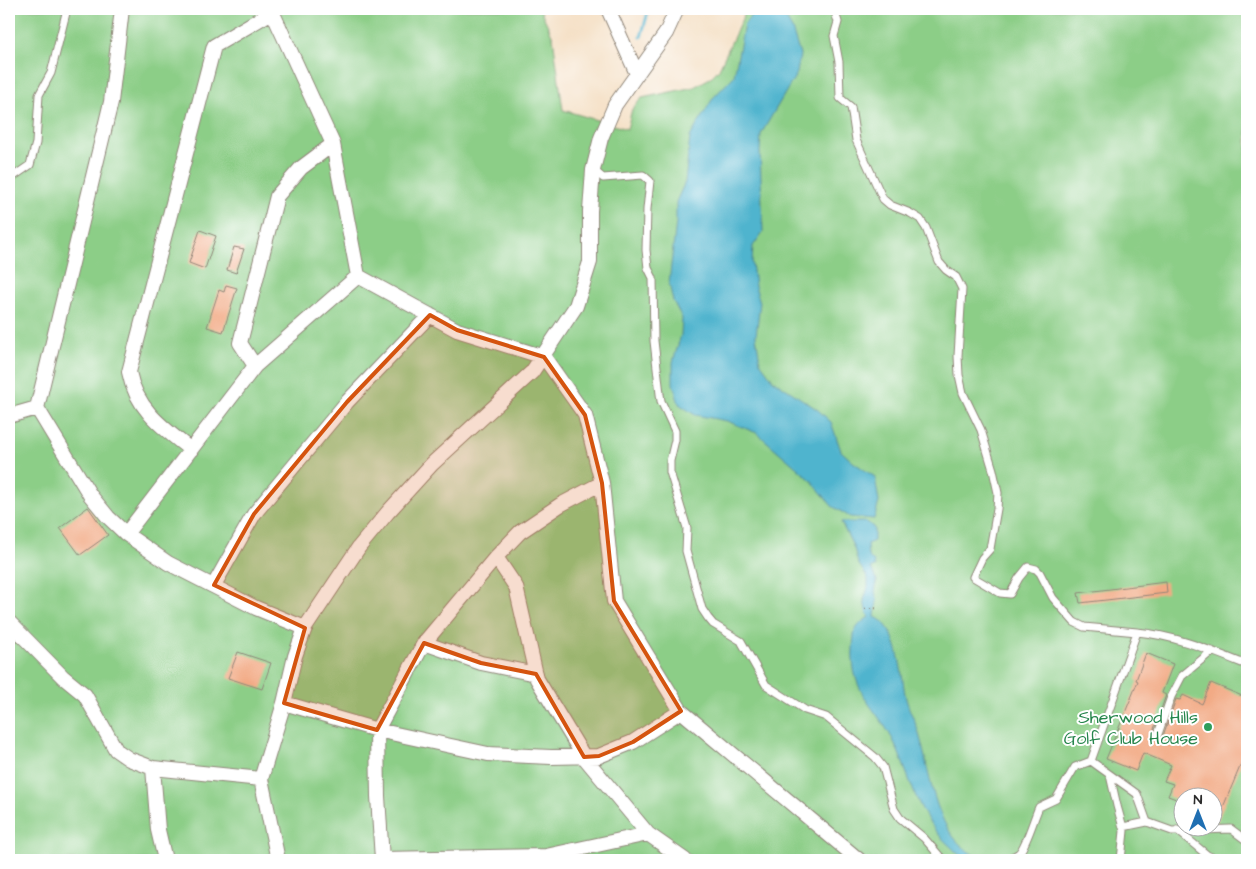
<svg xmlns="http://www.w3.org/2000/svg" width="1256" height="869" viewBox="0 0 1256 869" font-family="'Architects Daughter',sans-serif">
	<rect width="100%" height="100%" fill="#fff"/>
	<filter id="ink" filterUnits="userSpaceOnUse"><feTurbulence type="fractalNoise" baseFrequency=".02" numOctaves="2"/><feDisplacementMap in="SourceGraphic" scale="10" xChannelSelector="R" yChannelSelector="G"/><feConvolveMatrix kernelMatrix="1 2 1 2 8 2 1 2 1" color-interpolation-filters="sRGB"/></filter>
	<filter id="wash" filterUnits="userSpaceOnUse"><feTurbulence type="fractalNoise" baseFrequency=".0096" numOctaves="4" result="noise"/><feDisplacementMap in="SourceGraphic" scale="20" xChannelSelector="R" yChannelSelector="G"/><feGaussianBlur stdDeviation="1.12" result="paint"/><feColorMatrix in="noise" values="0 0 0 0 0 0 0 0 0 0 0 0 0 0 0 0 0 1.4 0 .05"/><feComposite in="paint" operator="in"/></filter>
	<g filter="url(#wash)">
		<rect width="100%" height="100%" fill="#f5e1c7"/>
		<path fill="#8cce87" stroke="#5c7c59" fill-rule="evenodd" d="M 9,9 L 540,9 L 553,37 L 563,110 L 627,129 L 632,109 L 642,98 L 694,87 L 710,78 L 719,69 L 742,19 L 744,9 L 1247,9 L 1247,860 L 9,860 ZM 1184,796 L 1214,796 L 1214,826 L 1184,826 Z"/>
		<path fill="#4fb4ce" stroke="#3d707c" d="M 768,11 L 784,15 L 792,29 L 800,55 L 797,73 L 761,134 L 760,151 L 763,232 L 753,246 L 752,263 L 755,286 L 760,302 L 756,336 L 760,362 L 773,380 L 818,410 L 831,422 L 841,451 L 853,462 L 875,477 L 879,502 L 874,519 L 850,517 L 832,506 L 811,480 L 757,433 L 727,421 L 695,415 L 679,404 L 673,384 L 673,362 L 681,335 L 682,318 L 673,301 L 669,283 L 676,222 L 676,202 L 685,182 L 690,137 L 713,98 L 734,76 L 744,25 L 752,14 Z
			M 841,522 L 867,522 L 874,528 L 874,541 L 867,544 L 868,556 L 874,562 L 875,567 L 871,568 L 877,580 L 875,592 L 877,600 L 875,617 C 900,627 901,677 906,699 C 909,711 916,722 919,734 C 932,778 934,842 985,860 C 980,860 974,861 969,860 C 962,858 956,852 951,847 C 918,818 912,782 895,744 C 878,708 850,695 853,648 C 854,631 854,627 869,617 L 866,611 L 864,600 L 868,587 L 868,578 L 858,563 L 854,548 Z"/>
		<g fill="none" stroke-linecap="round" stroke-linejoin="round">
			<path stroke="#4fb4ce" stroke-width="3" d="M 641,37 L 649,9"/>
		</g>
		<g id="blocks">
			<path fill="#f2aa85" d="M 200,230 L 216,236 L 205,269 L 189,263 Z
				M 234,247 L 244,249 L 236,273 L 227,270 Z
				M 226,285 L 237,288 L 223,332 L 207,327 L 219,290 L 224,292 Z
				M 88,507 L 108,535 L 80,555 L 60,528 Z
				M 1166,582 L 1167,593 L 1080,603 L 1078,593 Z
				M 238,652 L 271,663 L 262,689 L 228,678 Z
				M 1146,653 L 1173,664 L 1162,693 L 1166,695 L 1153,732 L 1153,735 L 1156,739 L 1159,739 L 1163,736 L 1176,699 L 1180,700 L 1183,695 L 1202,704 L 1211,683 L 1247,698 L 1247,750 L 1216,824 L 1214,824 L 1214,796 L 1184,796 L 1184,802 L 1168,796 L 1173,784 L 1164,781 L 1171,765 L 1143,753 L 1136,771 L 1106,759 L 1138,681 L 1136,680 Z"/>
		</g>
	</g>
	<g filter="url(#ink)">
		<use href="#blocks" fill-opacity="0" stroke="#908679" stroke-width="1"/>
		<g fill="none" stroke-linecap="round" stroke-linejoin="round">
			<g stroke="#908679" stroke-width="9">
				<path id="service" d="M 834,9 L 838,22 L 834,36 L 839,62 L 840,98 L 851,107 L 856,140 L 883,199 L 890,205 L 910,213 L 920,219 L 926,228 L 939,262 L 946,270 L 956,277 L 962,289 L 958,356 L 959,375 L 963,393 L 981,430 L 993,470 L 998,493 L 997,509 L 990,549 L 982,558 L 973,577 L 1000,593 L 1010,594 L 1019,578 L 1028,567 L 1036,569 L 1040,573 L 1053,598 L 1074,622 L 1084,627 L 1137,632
					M 594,170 L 603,178 L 643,175 L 650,181 L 647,209 L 646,250 L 648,268 L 653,278 L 654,341 L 660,394 L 661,401 L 675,431 L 675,440 L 670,461 L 670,472 L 687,528 L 686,551 L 702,609 L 708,618 L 713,624 L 741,641 L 766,685 L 805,710 L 826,717 L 875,757 L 883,767 L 894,809 L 900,818 L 924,838 L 943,860
					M 9,177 L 14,176 L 30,165 L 36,143 L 39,95 L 51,73 L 67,9
					M 1247,665 C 1212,651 1174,635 1137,632 L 1091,761 L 1137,794 L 1147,822 L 1172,831 L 1231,829 L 1247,841
					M 1158,734 L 1171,697 L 1182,676 L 1212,651
					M 1110,775 L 1117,806 L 1124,831 L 1121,860
					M 1123,827 L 1147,822
					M 1177,830 L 1207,855 L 1218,860
					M 1004,860 C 1009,858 1015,856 1019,853 C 1026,846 1034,818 1039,807 L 1056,799 L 1075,767 L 1091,761"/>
			</g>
			<g stroke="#908679" stroke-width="16">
				<path id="minor" d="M 271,9 L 333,144 L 358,276 L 457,330 L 544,357 L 585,415 L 602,483 L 614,601 L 681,711 L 859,860
					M 608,9 L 637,74
					M 255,366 L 240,343 L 277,196 L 301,168 L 333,144
					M 37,408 L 90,495 L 108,517 L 126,534 L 168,563 L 256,608 L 305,628
					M 9,416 L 37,408 L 111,102 L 122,9
					M 191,450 C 163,428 136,409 129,372 L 214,46 L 272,12
					M 126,534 L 255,366 L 358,276
					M 496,557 L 516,587 L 537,679 L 584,757 L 648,834 L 685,860
					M 214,585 L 254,514 L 347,402 L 430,315
					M 9,622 L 63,677 L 85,695 L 116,750 L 129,759 L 153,768 L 261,779
					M 424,643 L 481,663 L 536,674
					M 284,703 L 377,730 L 488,754 L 551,757 L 599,756 L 633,742 L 681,711
					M 153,768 L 158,830 L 165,860
					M 382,859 L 546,856 L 648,834
					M 278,860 L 261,779 L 284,703 L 295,656 L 305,628 L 359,547 L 388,512 L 432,464 L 532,372 L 576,306 L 590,262 L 590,211 L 593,170 L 601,138 L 615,105 L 666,33 L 677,9
					M 382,860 L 378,796 L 377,730 L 424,643 L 496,557 L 520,532 L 560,505 L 602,483"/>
			</g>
			<path stroke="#908679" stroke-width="2" stroke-dasharray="1 4" stroke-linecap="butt" d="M 860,609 L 879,608"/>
			<use href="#service" stroke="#fff" stroke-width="7"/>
			<use href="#minor" stroke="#fff" stroke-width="14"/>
		</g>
	</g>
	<path fill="#d5540f" fill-opacity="0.2" stroke="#d5540f" stroke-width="4" stroke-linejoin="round" d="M 430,315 L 457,330 L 544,357 L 585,415 L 602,483 L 614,601 L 681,711 L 633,742 L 599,756 L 584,757 L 536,674 L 481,663 L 424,643 L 377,730 L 284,703 L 305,628 L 214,585 L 254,514 L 347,402 Z"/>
	<circle fill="#2e9e5b" stroke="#fff" stroke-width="2" cx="1208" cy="727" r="5"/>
	<g text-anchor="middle" stroke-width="4" stroke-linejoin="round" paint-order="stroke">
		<g font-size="18" fill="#27864d" stroke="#fff" text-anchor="end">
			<text x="1198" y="723">Sherwood Hills<tspan x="1198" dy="21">Golf Club House</tspan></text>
		</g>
	</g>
	<rect width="1256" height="869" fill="none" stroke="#fff" stroke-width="30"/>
	<g transform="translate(1198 812)"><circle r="24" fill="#ffffff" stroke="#aaaaaa"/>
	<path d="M0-4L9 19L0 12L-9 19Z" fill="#1f6fb2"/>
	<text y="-8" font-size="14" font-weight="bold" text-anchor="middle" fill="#2b2b2b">N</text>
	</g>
</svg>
